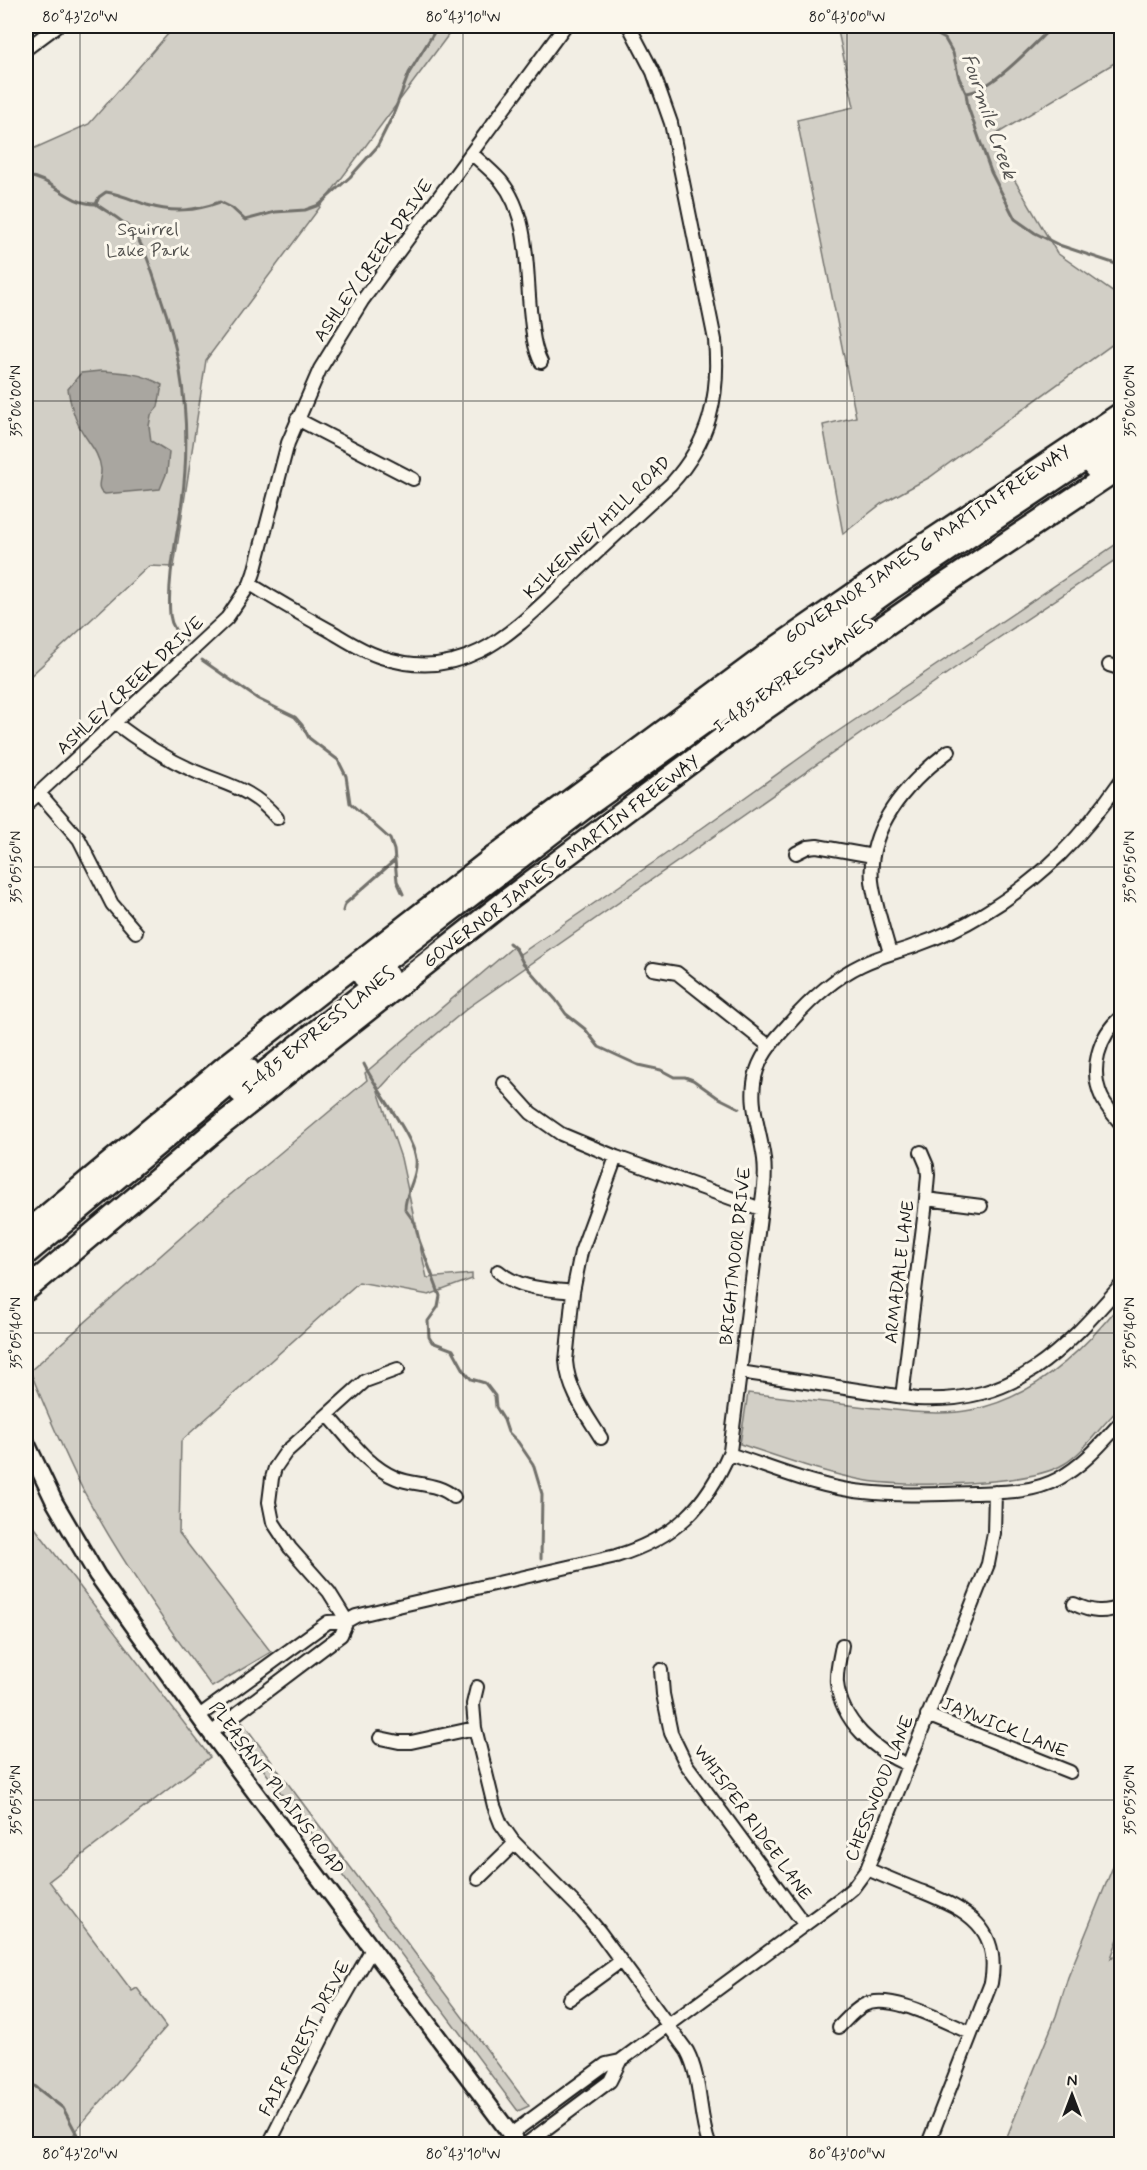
<svg xmlns="http://www.w3.org/2000/svg" width="1147" height="2170" viewBox="0 0 1147 2170" font-family="Mynerve,sans-serif">
	<rect width="100%" height="100%" fill="#f2eee4"/>
	<filter id="ink" filterUnits="userSpaceOnUse"><feTurbulence type="fractalNoise" baseFrequency=".0167" numOctaves="2"/><feDisplacementMap in="SourceGraphic" scale="12" xChannelSelector="R" yChannelSelector="G"/><feConvolveMatrix kernelMatrix="1 2 1 2 8 2 1 2 1" color-interpolation-filters="sRGB"/></filter>
	<g filter="url(#ink)">
		<path fill="#d2cfc6" stroke="#777671" stroke-width="1.5" d="M 175,26 L 455,26 L 206,360 L 174,567 L 149,566 L 26,680 L 26,152 L 89,124 Z
			M 837,26 L 1122,26 L 1121,59 L 990,138 L 1057,253 L 1121,298 L 1121,338 L 930,477 L 881,504 L 843,534 L 823,425 L 856,417 L 797,120 L 854,107 Z
			M 1121,541 L 1121,556 L 985,647 L 469,1007 L 409,1057 L 378,1091 L 401,1158 L 427,1278 L 472,1274 L 472,1279 L 429,1295 L 359,1282 L 181,1441 L 179,1533 L 271,1652 L 212,1687 C 165,1624 119,1558 82,1488 C 63,1450 46,1410 30,1371 L 212,1210 L 367,1080 L 365,1073 L 513,947 L 520,954 L 663,856 L 822,742 Z
			M 1121,1303 L 1121,1407 C 1101,1424 1087,1450 1064,1464 C 1029,1486 903,1488 862,1480 C 820,1472 780,1457 740,1444 L 748,1393 C 787,1398 827,1402 866,1407 C 901,1410 936,1417 971,1410 C 1032,1399 1084,1350 1121,1303 Z
			M 29,1520 L 210,1757 L 49,1881 L 132,1991 L 137,1988 L 166,2027 L 75,2131 L 71,2144 L 26,2144 L 26,1523 Z
			M 242,1722 L 529,2106 L 518,2111 L 234,1730 Z
			M 1121,1847 L 1121,1931 L 1111,1958 L 1121,1952 L 1121,2144 L 1004,2144 L 1056,2016 L 1068,1977 Z"/>
		<path fill="#a9a6a0" stroke="#716f6b" stroke-width="1.5" d="M 100,371 C 123,372 142,373 162,385 L 158,407 L 151,415 L 149,426 L 151,441 L 169,452 L 167,472 L 160,489 L 105,494 C 94,488 102,479 101,469 C 99,451 87,442 79,426 C 73,414 70,403 68,389 L 81,373 Z"/>
		<g fill="none" stroke-linecap="round" stroke-linejoin="round">
			<path stroke="#716f6b" stroke-width="3" d="M 922,26 L 945,39 L 953,53 L 959,78 L 966,93 L 968,107 L 991,172 L 1015,219 L 1035,233 L 1059,245 L 1122,266
				M 966,93 C 990,92 1032,46 1050,29 L 1056,26
				M 26,176 C 55,179 65,203 96,204
				M 96,204 C 108,213 122,219 132,231 C 147,249 153,277 161,298 C 184,363 191,432 182,501 C 177,538 167,577 170,615 C 171,624 177,636 186,641
				M 96,204 L 99,197 L 106,192 C 121,194 132,200 147,205 C 173,213 195,211 220,202 L 232,208 L 245,220 L 275,212 L 305,210 L 319,205 L 350,177 L 377,147 L 393,115 L 409,73 L 438,26
				M 202,660 L 258,699 L 295,717 L 302,725 L 309,738 L 338,760 L 346,776 L 350,803 L 390,839 L 394,850 L 397,881 L 403,894
				M 343,911 L 345,904 L 394,861
				M 509,943 L 516,949 L 523,963 L 556,1000 L 566,1014 L 585,1029 L 599,1047 L 638,1065 L 661,1070 L 674,1077 L 685,1077 L 693,1080 L 717,1097 L 739,1108
				M 364,1064 C 375,1088 414,1137 416,1159 C 418,1177 405,1192 405,1209 L 415,1223 L 419,1240 L 440,1296 L 438,1307 L 428,1321 L 429,1337 L 432,1342 L 453,1350 L 465,1372 L 471,1379 L 485,1383 L 495,1396 L 496,1407 L 504,1420 L 508,1432 L 518,1442 L 533,1464 L 542,1494 L 541,1559
				M 26,2082 L 32,2084 L 63,2108 L 82,2144"/>
			<g stroke="#1c1c1c" stroke-width="16">
				<path id="minor" d="M 26,49 L 57,26
					M 471,153 C 481,162 492,171 501,181 C 529,215 526,267 530,309 C 532,327 533,346 541,362
					M 297,419 L 413,479
					M 250,584 C 276,600 302,615 329,630 C 346,640 362,651 381,657 C 468,686 517,627 574,574 C 606,544 638,514 671,484 C 710,441 720,397 715,340 L 671,123 L 653,72 L 629,26
					M 1109,665 L 1122,669
					M 115,723 C 140,742 165,758 194,771 C 229,786 251,788 277,818
					M 39,793 L 79,839 L 112,904 L 136,932
					M 26,805 L 227,618 L 250,584 L 254,573 L 288,443 L 320,369 L 362,301 L 565,26
					M 796,853 L 808,847 L 817,846 L 873,856
					M 890,953 C 884,930 875,906 872,881 C 867,826 908,782 949,751
					M 653,969 L 677,973 L 769,1046
					M 1122,1016 C 1098,1036 1089,1070 1102,1098 C 1107,1108 1115,1117 1122,1125
					M 504,1083 L 531,1113 L 561,1134 L 616,1157 L 761,1209
					M 926,1199 L 981,1206
					M 498,1271 C 518,1289 547,1289 573,1292
					M 398,1369 L 365,1381 L 286,1452 L 275,1468 L 272,1478 L 269,1502 L 273,1522 L 290,1548 L 329,1592 L 347,1621 L 356,1616 L 385,1609 L 616,1556 C 675,1538 706,1507 730,1451 L 764,1186 C 765,1177 765,1168 764,1159 C 760,1128 747,1101 757,1070 C 763,1052 776,1038 788,1025 C 809,1001 832,979 861,965 C 879,956 898,952 917,945 C 940,937 962,927 983,914 C 1043,878 1082,837 1122,779
					M 740,1372 L 917,1399 C 1016,1404 1061,1353 1122,1284
					M 902,1397 L 925,1210 L 928,1175 L 927,1166 L 921,1152
					M 328,1415 C 349,1438 367,1466 396,1478 C 415,1486 437,1482 454,1497
					M 601,1438 C 586,1414 568,1390 566,1361 L 573,1292 L 581,1252 L 616,1157
					M 729,1454 C 773,1468 818,1488 864,1492 C 900,1496 937,1494 973,1493 C 1002,1492 1032,1493 1058,1479 C 1084,1465 1102,1443 1122,1421
					M 1074,1604 C 1091,1612 1104,1614 1122,1606
					M 842,1645 C 840,1658 836,1670 837,1683 C 841,1721 875,1751 908,1765
					M 661,1670 L 663,1694 L 671,1733 L 686,1764 L 804,1924
					M 477,1687 L 473,1704 L 475,1728 L 494,1806 L 501,1824 L 513,1841 L 583,1912 L 599,1931 L 687,2051 C 702,2079 698,2114 709,2144
					M 927,1715 L 1070,1772
					M 199,1716 L 328,1622 L 347,1621 L 341,1635 L 211,1733
					M 380,1738 L 399,1742 L 411,1742 L 475,1728
					M 867,1869 C 886,1877 904,1885 923,1892 C 967,1910 1001,1928 991,1983 L 928,2144
					M 478,1879 L 515,1843
					M 569,1999 L 621,1961
					M 839,2027 C 847,2019 854,2010 864,2005 C 891,1992 944,2022 971,2033
					M 511,2134 L 606,2064 L 620,2061 L 841,1898 L 853,1888 L 867,1869 L 988,1564 L 994,1533 L 995,1492
					M 269,2144 L 332,2019 L 372,1949
					M 526,2144 L 610,2081 L 620,2061"/>
			</g>
			<g stroke="#1c1c1c" stroke-width="20">
				<path id="tertiary" d="M 26,1442 L 55,1503 L 97,1575 L 204,1724 L 518,2144"/>
			</g>
			<g stroke="#1c1c1c" stroke-width="26">
				<path id="motorway" d="M 1094,467 L 1122,450
					M 364,977 L 587,806 L 892,588 L 1122,434
					M 240,1092 L 387,975
					M 26,1233 L 227,1065 L 503,850 L 776,648 L 926,544 L 1122,413
					M 26,1254 L 248,1069
					M 26,1290 L 224,1123 L 507,900 L 723,738 L 933,592 L 1122,466"/>
			</g>
			<use href="#minor" stroke="#fbf7ec" stroke-width="12"/>
			<use href="#tertiary" stroke="#fbf7ec" stroke-width="15"/>
			<use href="#motorway" stroke="#fbf7ec" stroke-width="21"/>
		</g>
	</g>
	<path fill="none" stroke="#1c1c1c" stroke-width="1.5" stroke-opacity="0.45" d="M 80,26 L 80,2144M 463,26 L 463,2144M 847,26 L 847,2144M 26,401 L 1122,401M 26,867 L 1122,867M 26,1333 L 1122,1333M 26,1800 L 1122,1800"/>
	<g text-anchor="middle" stroke-width="6" stroke-linejoin="round" paint-order="stroke">
		<g font-size="18" fill="#53524f" stroke="#fbf7ec">
			<text x="148" y="235">Squirrel<tspan x="148" dy="21">Lake Park</tspan></text>
		</g>
		<g font-size="18" fill="#1c1c1c" stroke="#fbf7ec">
			<text transform="translate(373 260) rotate(-55)" y="6">ASHLEY CREEK DRIVE</text>
			<text transform="translate(597 527) rotate(-44)" y="6">KILKENNEY HILL ROAD</text>
			<text transform="translate(927 544) rotate(-34)" y="6">GOVERNOR JAMES G MARTIN FREEWAY</text>
			<text transform="translate(793 674) rotate(-35)" y="6">I-485 EXPRESS LANES</text>
			<text transform="translate(130 685) rotate(-43)" y="6">ASHLEY CREEK DRIVE</text>
			<text transform="translate(561 861) rotate(-37)" y="6">GOVERNOR JAMES G MARTIN FREEWAY</text>
			<text transform="translate(318 1030) rotate(-39)" y="6">I-485 EXPRESS LANES</text>
			<text transform="translate(735 1256) rotate(-84)" y="6">BRIGHTMOOR DRIVE</text>
			<text transform="translate(899 1272) rotate(-83)" y="6">ARMADALE LANE</text>
			<text transform="translate(1005 1727) rotate(22)" y="6">JAYWICK LANE</text>
			<text transform="translate(277 1788) rotate(53)" y="6">PLEASANT PLAINS ROAD</text>
			<text transform="translate(879 1788) rotate(-68)" y="6">CHESSWOOD LANE</text>
			<text transform="translate(753 1822) rotate(54)" y="6">WHISPER RIDGE LANE</text>
			<text transform="translate(304 2038) rotate(-62)" y="6">FAIR FOREST DRIVE</text>
		</g>
		<g font-size="20" font-style="italic" fill="#545351" stroke="#fbf7ec">
			<text transform="translate(990 116) rotate(71)" y="7">Fourmile Creek</text>
		</g>
	</g>
	<rect width="1147" height="2170" fill="none" stroke="#fbf7ec" stroke-width="66"/>
	<g transform="translate(1072 2095)" stroke="#fbf7ec" stroke-width="4.5" paint-order="stroke">
	<path d="M0-4.5L10 22L0 15L-10 22Z" fill="#1c1c1c"/>
	<text y="-9" font-size="16" font-weight="bold" text-anchor="middle" fill="#1c1c1c">N</text>
	</g>
	<rect x="33" y="33" width="1081" height="2104" fill="none" stroke="#1c1c1c" stroke-width="2"/>
	<g font-size="15" text-anchor="middle" fill="#1c1c1c">
		<text x="80" y="22">80°43'20"W</text>
		<text x="463" y="22">80°43'10"W</text>
		<text x="847" y="22">80°43'00"W</text>
		<text transform="translate(16 401) rotate(-90)" y="5">35°06'00"N</text>
		<text transform="translate(1130 401) rotate(-90)" y="5">35°06'00"N</text>
		<text transform="translate(16 867) rotate(-90)" y="5">35°05'50"N</text>
		<text transform="translate(1130 867) rotate(-90)" y="5">35°05'50"N</text>
		<text transform="translate(16 1333) rotate(-90)" y="5">35°05'40"N</text>
		<text transform="translate(1130 1333) rotate(-90)" y="5">35°05'40"N</text>
		<text transform="translate(16 1800) rotate(-90)" y="5">35°05'30"N</text>
		<text transform="translate(1130 1800) rotate(-90)" y="5">35°05'30"N</text>
		<text x="80" y="2159">80°43'20"W</text>
		<text x="463" y="2159">80°43'10"W</text>
		<text x="847" y="2159">80°43'00"W</text>
	</g>
</svg>
